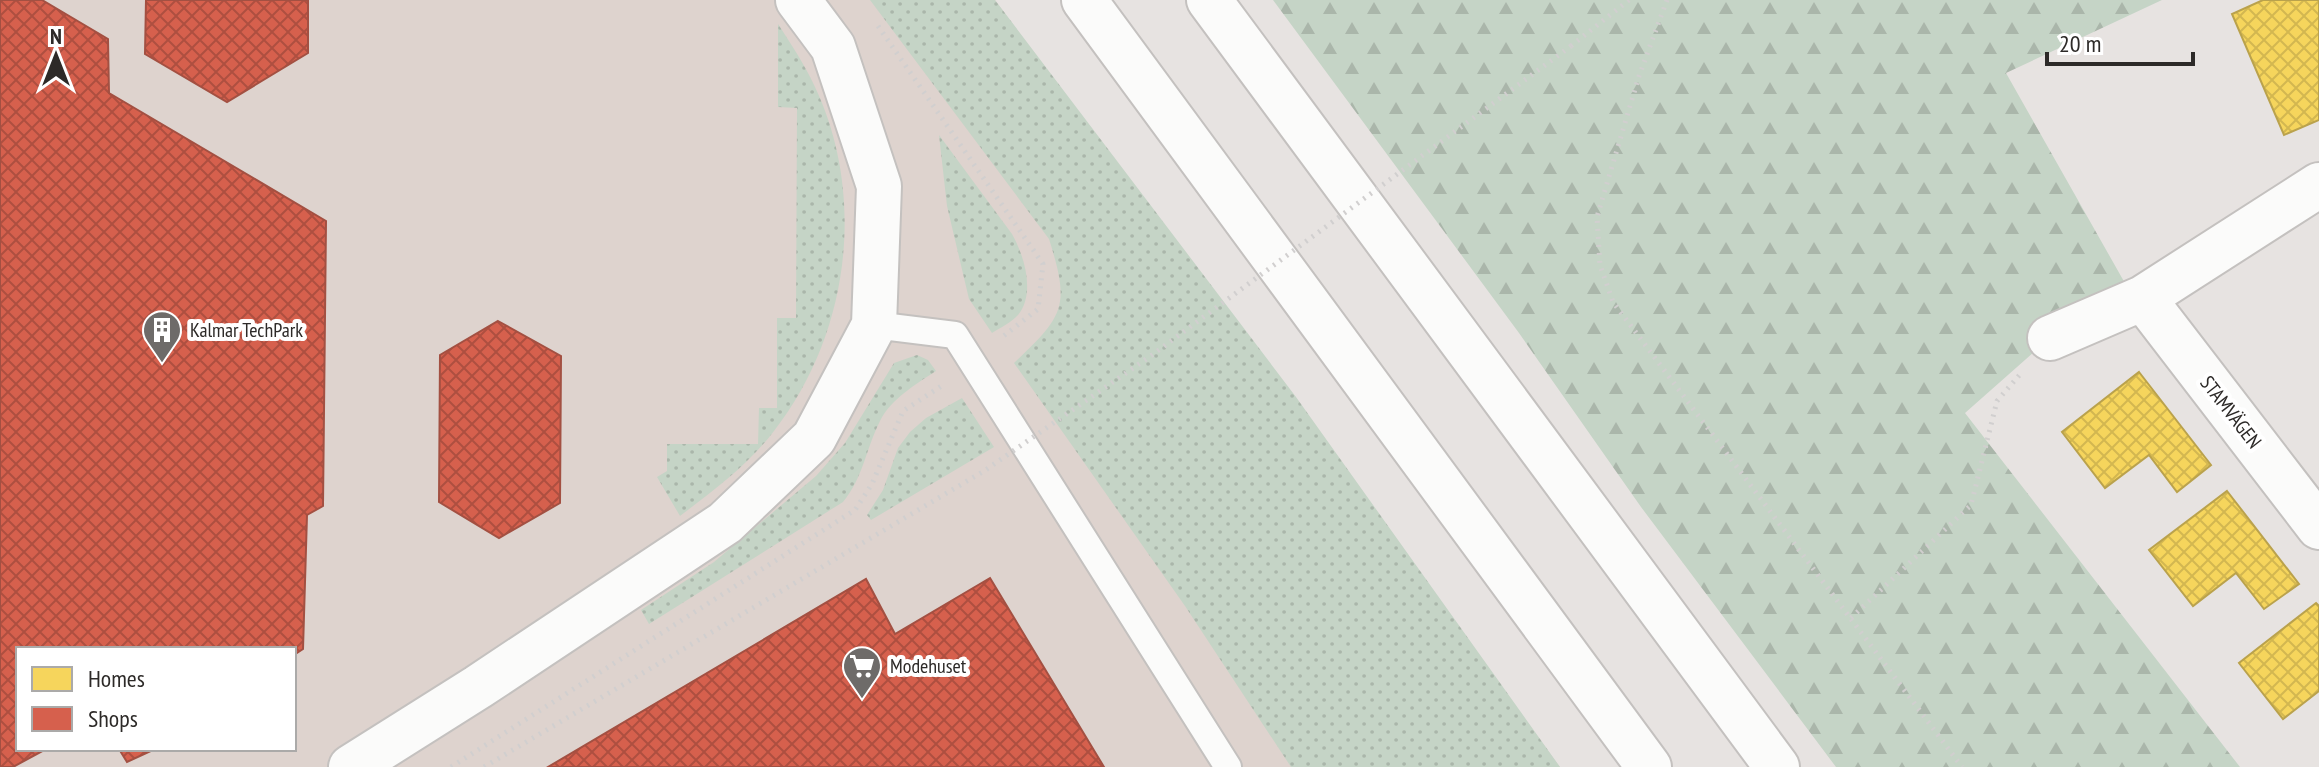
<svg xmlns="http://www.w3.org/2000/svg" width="2319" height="767" viewBox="0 0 2319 767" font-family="'PT Sans Narrow',sans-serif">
	<defs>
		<pattern id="grass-dots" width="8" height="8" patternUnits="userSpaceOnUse" patternTransform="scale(2)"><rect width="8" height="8" fill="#c5d4c6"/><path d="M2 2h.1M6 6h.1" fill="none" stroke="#aab6aa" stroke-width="1.8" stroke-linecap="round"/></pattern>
		<pattern id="forest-firs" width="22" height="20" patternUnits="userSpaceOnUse" patternTransform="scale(2)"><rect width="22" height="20" fill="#c5d4c6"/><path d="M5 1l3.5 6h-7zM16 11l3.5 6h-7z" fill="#aab6aa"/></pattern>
		<pattern id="homes-cross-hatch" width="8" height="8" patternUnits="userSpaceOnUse" patternTransform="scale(2)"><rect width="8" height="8" fill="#f6d55c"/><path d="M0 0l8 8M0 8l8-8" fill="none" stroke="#d3b750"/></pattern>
		<pattern id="shops-cross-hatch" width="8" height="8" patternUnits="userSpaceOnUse" patternTransform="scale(2)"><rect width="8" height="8" fill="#d6604d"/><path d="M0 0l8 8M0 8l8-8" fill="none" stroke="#ae4f40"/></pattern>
	</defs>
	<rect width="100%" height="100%" fill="#e7e3e1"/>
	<path fill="#ded3ce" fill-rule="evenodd" d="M 0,0 L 995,0 L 1560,767 L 0,767 ZM 18,649 L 294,649 L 294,749 L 18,749 Z"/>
	<path fill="url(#grass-dots)" d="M 870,0 L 995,0 L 1296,397 L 1560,767 L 1291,767 L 1185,606 L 1014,363 C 1065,315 1070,306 1049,239 Z
		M 778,24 C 791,44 805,65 815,87 C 867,197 849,335 774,431 C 748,465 714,490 680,516 L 657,477 L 667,471 L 667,444 L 758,444 L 759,408 L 777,408 L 777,318 L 796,318 L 797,108 L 778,107 Z
		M 939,135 L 1012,234 C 1024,255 1036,293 1018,315 C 1012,322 1000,328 992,333 L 969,299 L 947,206 Z
		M 917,355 L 928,360 L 936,371 C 916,384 891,399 880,421 C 866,449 863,478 843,502 L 649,624 L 641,610 L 714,562 L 816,476 L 845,443 L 894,363 Z
		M 962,398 L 994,447 L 871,520 L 867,515 L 883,490 L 898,448 L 910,432 L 926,418 Z"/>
	<path fill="url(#forest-firs)" d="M 1273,0 L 2162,0 L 2006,73 L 2126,285 L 2050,338 L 1965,413 L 2240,767 L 1836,767 L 1641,507 L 1519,333 Z"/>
	<path fill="url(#homes-cross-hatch)" stroke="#baa24c" stroke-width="2" d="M 2263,0 L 2319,0 L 2319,120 L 2284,135 L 2232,14 Z
		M 2139,372 L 2211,465 L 2177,492 L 2149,455 L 2105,488 L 2062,432 Z
		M 2227,491 L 2299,584 L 2264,609 L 2236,573 L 2193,606 L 2149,550 Z
		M 2316,603 L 2319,606 L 2319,691 L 2283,719 L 2239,663 Z"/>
	<path fill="url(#shops-cross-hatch)" stroke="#a35042" stroke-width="2" d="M 0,0 L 42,0 L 108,39 L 109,93 L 326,221 L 323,506 L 307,515 L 303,649 L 294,655 L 294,649 L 18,649 L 18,749 L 46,749 L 13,767 L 0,767 Z
		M 146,0 L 308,0 L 308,53 L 227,102 L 145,54 Z
		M 498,321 L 561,356 L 560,503 L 499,538 L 439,502 L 440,355 Z
		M 990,578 L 1104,767 L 548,767 L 866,579 L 895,634 Z
		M 119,749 L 155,749 L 127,762 Z"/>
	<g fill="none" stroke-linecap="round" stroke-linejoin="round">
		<g stroke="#c4c1bf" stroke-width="30">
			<path id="service" d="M 874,325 L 955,335 L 1228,767"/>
		</g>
		<g stroke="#c4c1bf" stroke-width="48">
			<path id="minor" d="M 2143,298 L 2319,527
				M 2050,338 L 2143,298 L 2319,185
				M 351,767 L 478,687 L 725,523 L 814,438 L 874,325 L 879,186 L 833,47 L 798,0"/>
		</g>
		<g stroke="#c4c1bf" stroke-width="48">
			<path id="motorway" d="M 1084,0 L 1649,767
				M 1209,0 L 1777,767"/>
		</g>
		<path stroke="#d1cfcf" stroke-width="5" stroke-dasharray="2 6" stroke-linecap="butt" d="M 1667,0 L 1639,76 L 1597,217 L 1600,265 L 1613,302 L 1962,767
			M 878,26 L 1043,264 L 1038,309 L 1001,338
			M 1571,46 L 1629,0
			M 1851,618 L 1971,505 L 1997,401 L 2022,372
			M 451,767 L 855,510 L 872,484 L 903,411 L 943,385"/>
		<use href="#service" stroke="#fbfbfa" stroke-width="26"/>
		<use href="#minor" stroke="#fbfbfa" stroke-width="44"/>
		<use href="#motorway" stroke="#fbfbfa" stroke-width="44"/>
		<path stroke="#d1cfcf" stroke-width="5" stroke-dasharray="2 6" stroke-linecap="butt" d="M 484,767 L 984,471 L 1152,355 L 1571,46"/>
	</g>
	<defs>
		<g id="building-pin" transform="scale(2)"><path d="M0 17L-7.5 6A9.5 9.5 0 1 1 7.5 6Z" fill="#6e6b69" stroke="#fff"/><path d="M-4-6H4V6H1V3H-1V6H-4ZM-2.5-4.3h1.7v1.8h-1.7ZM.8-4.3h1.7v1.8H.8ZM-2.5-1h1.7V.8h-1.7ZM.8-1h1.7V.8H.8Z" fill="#fff"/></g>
		<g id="supermarket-pin" transform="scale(2)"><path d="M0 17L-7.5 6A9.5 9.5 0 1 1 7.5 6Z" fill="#6e6b69" stroke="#fff"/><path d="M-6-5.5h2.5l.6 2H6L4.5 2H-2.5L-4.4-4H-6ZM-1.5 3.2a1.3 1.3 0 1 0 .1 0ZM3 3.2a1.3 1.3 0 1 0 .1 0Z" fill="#fff"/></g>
	</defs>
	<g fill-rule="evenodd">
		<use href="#building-pin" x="162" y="330"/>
		<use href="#supermarket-pin" x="862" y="666"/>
	</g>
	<g text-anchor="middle" stroke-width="8" stroke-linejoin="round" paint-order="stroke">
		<g font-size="20" fill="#2d2a28" stroke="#fff" text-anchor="start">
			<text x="190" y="337">Kalmar TechPark</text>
			<text x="890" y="673">Modehuset</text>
		</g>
		<g font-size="20" fill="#2d2a28" stroke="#fff">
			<text transform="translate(2231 412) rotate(52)" y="7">STAMVÄGEN</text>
		</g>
	</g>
	<rect x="16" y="647" width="280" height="104" fill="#ffffff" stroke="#abaaa9" stroke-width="2"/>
	<rect x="32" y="667" width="40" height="24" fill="#f6d55c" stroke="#abaaa9" stroke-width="2"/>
	<text x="88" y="687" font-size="24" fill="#2d2a28">Homes</text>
	<rect x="32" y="707" width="40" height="24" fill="#d6604d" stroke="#abaaa9" stroke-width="2"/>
	<text x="88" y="727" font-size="24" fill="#2d2a28">Shops</text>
	<g transform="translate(56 56)" stroke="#ffffff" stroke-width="6" paint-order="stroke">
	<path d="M0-6L14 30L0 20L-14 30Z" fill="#2d2a28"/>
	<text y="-12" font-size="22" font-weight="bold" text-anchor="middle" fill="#2d2a28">N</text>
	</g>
	<path d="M2047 52v12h146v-12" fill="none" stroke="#2d2a28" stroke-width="4"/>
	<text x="2059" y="52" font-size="24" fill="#2d2a28" stroke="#ffffff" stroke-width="6" paint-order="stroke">20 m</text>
</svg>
